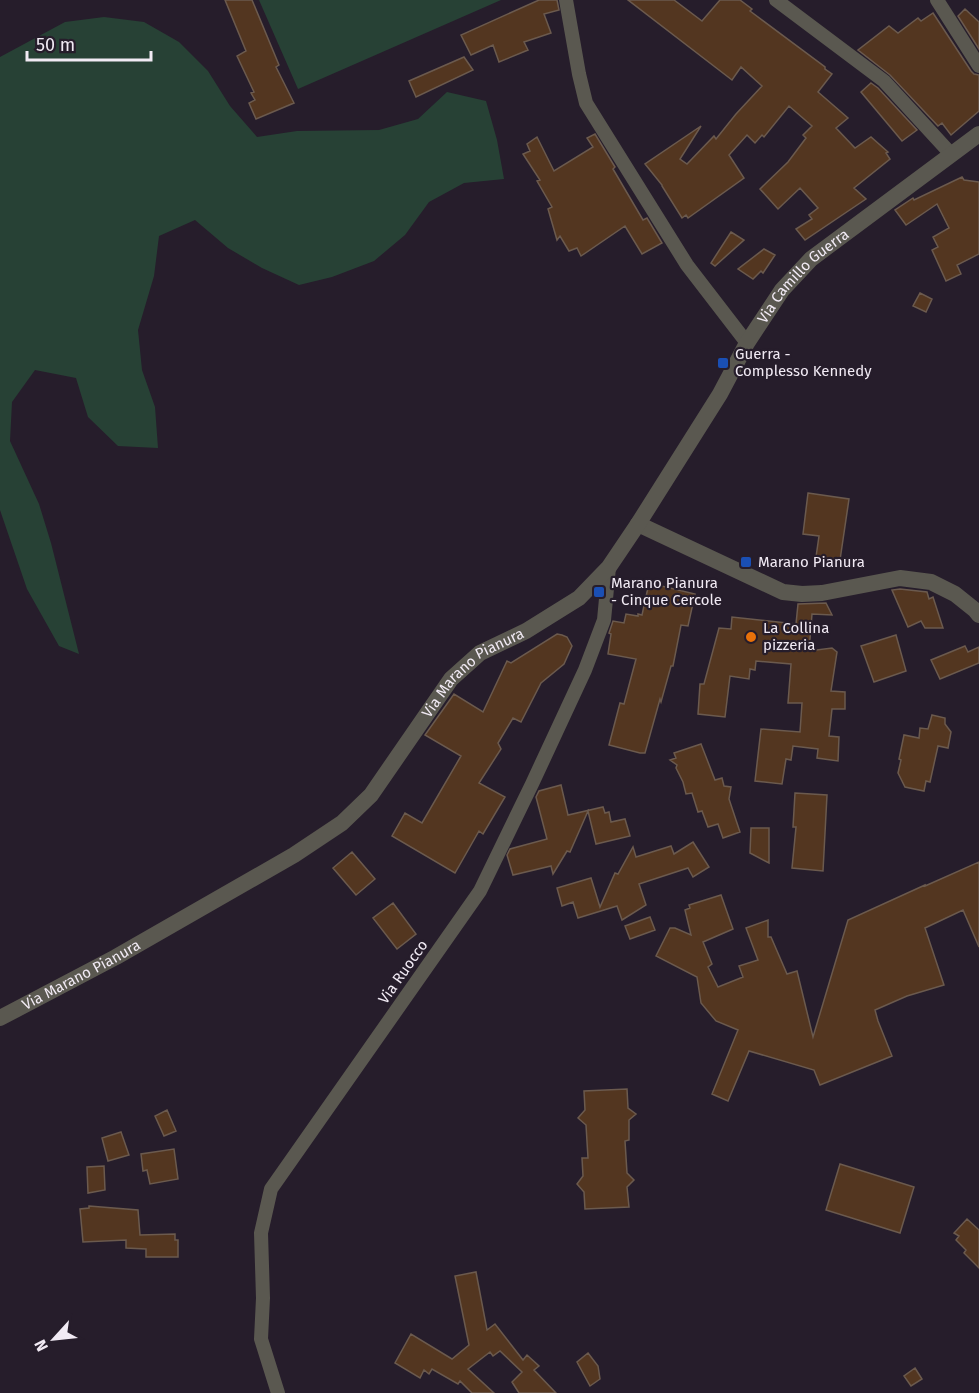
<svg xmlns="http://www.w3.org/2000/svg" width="979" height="1393" viewBox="0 0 979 1393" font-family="'Fira Sans',sans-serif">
	<rect width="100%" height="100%" fill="#261d2b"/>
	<path fill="#274135" d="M 259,0 L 501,0 L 298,89 Z
		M 104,17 L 144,22 L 179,42 L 208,71 L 230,106 L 257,137 L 297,131 L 379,130 L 418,119 L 447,92 L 486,101 L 497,140 L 504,179 L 464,183 L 429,202 L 405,235 L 374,261 L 332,277 L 299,285 L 262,268 L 228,248 L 195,220 L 159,236 L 154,276 L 138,330 L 142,370 L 155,407 L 158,448 L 118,446 L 88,417 L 76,378 L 35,370 L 12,402 L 10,441 L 39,504 L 51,543 L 79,654 L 59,646 L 27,589 L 0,510 L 0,57 L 65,22 Z"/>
	<path fill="#533620" stroke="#6b5a4e" stroke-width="1.5" d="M 225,0 L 252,0 L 279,65 L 276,67 L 294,103 L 256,119 L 249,103 L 255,100 L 251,93 L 254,92 L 237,56 L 246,51 Z
		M 539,0 L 557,0 L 559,10 L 544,14 L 551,33 L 524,42 L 528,50 L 499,62 L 493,45 L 471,55 L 461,35 Z
		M 628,0 L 674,0 L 702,21 L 720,0 L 740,0 L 752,9 L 750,11 L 825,67 L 825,69 L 832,74 L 818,92 L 848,118 L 836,128 L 855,148 L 871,137 L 888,152 L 886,153 L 890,159 L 854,188 L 866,199 L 805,240 L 796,229 L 812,219 L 809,215 L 818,208 L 800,188 L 778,209 L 760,189 L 788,162 L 806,138 L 803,135 L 812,126 L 789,106 L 764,137 L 762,135 L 755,143 L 747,135 L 729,155 L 744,178 L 688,218 L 686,215 L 682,218 L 662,186 L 662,185 L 645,164 L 701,126 L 680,159 L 687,164 L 714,136 L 716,139 L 736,114 L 762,86 L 741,67 L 732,80 Z
		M 965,9 L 979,22 L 979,49 L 958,16 Z
		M 933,13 L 971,71 L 974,74 L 979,75 L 979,111 L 951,135 L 942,123 L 938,126 L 890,75 L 858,50 L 889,26 L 898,33 L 918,18 L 921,21 Z
		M 464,57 L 473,70 L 416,97 L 409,81 Z
		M 871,83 L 878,88 L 917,130 L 902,141 L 861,92 Z
		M 595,134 L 615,167 L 613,169 L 643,220 L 647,218 L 662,243 L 642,254 L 625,226 L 581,256 L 577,248 L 569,251 L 560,236 L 557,240 L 548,209 L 552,207 L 537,181 L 540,180 L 523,154 L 530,151 L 527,144 L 537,137 L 554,171 L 593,147 L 587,138 Z
		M 962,177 L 964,180 L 979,182 L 979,254 L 957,265 L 961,274 L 946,281 L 932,250 L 938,247 L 933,237 L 949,228 L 937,204 L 906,225 L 895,210 L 913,198 L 914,200 Z
		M 731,232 L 744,240 L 715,266 L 711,263 Z
		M 764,249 L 775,255 L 763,273 L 761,271 L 753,279 L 738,269 Z
		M 920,293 L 932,299 L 926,312 L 913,306 Z
		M 808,493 L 849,499 L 840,560 L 816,557 L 819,536 L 803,534 Z
		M 649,583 L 695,594 L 688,626 L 681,625 L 673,666 L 671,666 L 661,702 L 660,699 L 645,753 L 640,753 L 609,745 L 620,703 L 624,704 L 636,659 L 608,654 L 611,634 L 609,633 L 613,621 L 624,623 L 626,614 L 638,616 L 638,614 L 642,615 Z
		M 900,589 L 927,592 L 929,599 L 933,597 L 943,628 L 925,628 L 921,621 L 908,627 L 892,590 Z
		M 826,603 L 832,615 L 812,614 L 809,651 L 832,648 L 837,652 L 831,691 L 845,692 L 845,709 L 832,709 L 829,736 L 839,737 L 838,761 L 817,758 L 818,749 L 793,746 L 791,760 L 786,759 L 782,784 L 755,781 L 761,729 L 800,732 L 802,703 L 788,703 L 791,664 L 756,661 L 755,670 L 750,669 L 749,679 L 730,676 L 725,717 L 698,714 L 700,684 L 704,684 L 719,628 L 731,629 L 732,617 L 796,624 L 798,604 Z
		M 557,634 L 562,635 L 567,637 L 572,646 L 564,664 L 541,683 L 521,722 L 513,718 L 498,743 L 501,749 L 479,783 L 505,797 L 483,834 L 479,831 L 455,873 L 392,836 L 405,813 L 422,823 L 461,756 L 425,735 L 454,694 L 483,712 L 507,661 L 511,663 Z
		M 896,635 L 906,671 L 874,682 L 861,646 Z
		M 965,646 L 968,652 L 979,647 L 979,663 L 940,679 L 931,660 Z
		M 932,715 L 945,718 L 945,724 L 951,732 L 948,748 L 938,746 L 930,782 L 926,781 L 924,791 L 905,787 L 898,773 L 901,760 L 899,759 L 904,735 L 919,738 L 920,728 L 928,729 Z
		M 701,744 L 715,780 L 722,778 L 724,786 L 731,787 L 729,799 L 740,832 L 723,838 L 718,824 L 708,827 L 702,811 L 698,812 L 692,793 L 686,794 L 683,782 L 676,768 L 677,765 L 670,760 L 676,758 L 674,753 Z
		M 561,785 L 568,815 L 603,807 L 605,813 L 609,812 L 611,822 L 625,819 L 630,836 L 596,844 L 588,811 L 570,852 L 567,851 L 553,874 L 551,866 L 513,875 L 507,855 L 510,849 L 547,839 L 536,797 L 539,791 Z
		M 795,793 L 827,795 L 823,871 L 792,868 L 796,827 L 793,827 Z
		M 751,828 L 769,828 L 769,863 L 750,853 Z
		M 693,842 L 709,867 L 693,877 L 688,868 L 639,884 L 646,905 L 622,920 L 617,906 L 578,918 L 573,902 L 562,906 L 557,888 L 591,878 L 600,907 L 615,873 L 618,874 L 633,847 L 636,857 L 671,846 L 674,854 Z
		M 352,852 L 375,879 L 356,895 L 333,868 Z
		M 979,862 L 979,947 L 963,910 L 925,928 L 944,985 L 907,996 L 875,1010 L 878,1021 L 892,1056 L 820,1085 L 814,1070 L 749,1051 L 728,1101 L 712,1094 L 738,1030 L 716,1021 L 701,1003 L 697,977 L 656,956 L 670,928 L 675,928 L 691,935 L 685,910 L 690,908 L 689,905 L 721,895 L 733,929 L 703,942 L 712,964 L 708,967 L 718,987 L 743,977 L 739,966 L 758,960 L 746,928 L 768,920 L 768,937 L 771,937 L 787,974 L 797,971 L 813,1037 L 848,920 L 925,885 L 925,886 Z
		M 393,903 L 416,934 L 397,949 L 373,918 Z
		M 650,917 L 655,930 L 630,939 L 625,926 Z
		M 627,1089 L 628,1108 L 636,1114 L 629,1120 L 629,1140 L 625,1141 L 627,1173 L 634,1180 L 627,1187 L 629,1207 L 585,1209 L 584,1192 L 577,1184 L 583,1176 L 582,1158 L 588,1158 L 586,1125 L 578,1118 L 585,1110 L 584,1091 Z
		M 167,1110 L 176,1131 L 164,1136 L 155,1116 Z
		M 121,1132 L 129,1155 L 108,1161 L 102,1138 Z
		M 174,1149 L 178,1179 L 150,1184 L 147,1170 L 143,1171 L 141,1154 Z
		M 840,1164 L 914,1187 L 900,1233 L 826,1210 Z
		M 104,1166 L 105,1190 L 88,1193 L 87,1167 Z
		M 89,1206 L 138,1210 L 140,1235 L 175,1234 L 175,1240 L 178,1240 L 178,1257 L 146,1257 L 146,1249 L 126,1248 L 126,1240 L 83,1242 L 80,1209 L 89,1208 Z
		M 967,1219 L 979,1230 L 979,1268 L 964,1253 L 966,1250 L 956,1240 L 959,1236 L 954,1233 Z
		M 476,1272 L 487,1330 L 495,1324 L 523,1360 L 527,1355 L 539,1366 L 534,1370 L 556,1393 L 519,1393 L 512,1382 L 522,1372 L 500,1351 L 493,1356 L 490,1352 L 468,1369 L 494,1393 L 472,1393 L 460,1381 L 458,1384 L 432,1369 L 429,1374 L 424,1370 L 420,1378 L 395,1363 L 411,1334 L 452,1359 L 469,1345 L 455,1276 Z
		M 588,1353 L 598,1366 L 600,1379 L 590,1386 L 577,1362 Z
		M 915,1368 L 922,1379 L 911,1386 L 904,1376 Z"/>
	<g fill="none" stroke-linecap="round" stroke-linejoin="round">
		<path stroke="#5a5850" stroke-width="14" d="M 566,0 L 579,74 L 586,103 L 687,265 L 747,343
			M 776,0 L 884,81 L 951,154
			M 937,0 L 979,66
			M 278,1393 L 261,1339 L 263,1298 L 261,1233 L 271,1189 L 480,891 L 532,784 L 585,670 L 604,620 L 609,567"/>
		<g stroke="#5a5850" stroke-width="16">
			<path d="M 638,524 L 783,592 L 802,594 L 822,593 L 900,578 L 931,582 L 955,594 L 975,610 L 979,615"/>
			<path id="s1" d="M 0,1018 L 116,957 L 294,855 L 342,823 L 371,795 L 451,679 L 480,653 L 526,631 L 579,598 L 609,567 L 638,524 L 720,394 L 747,343 L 782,290 L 811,259 L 979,134"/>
		</g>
	</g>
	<g fill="#1a4fb4" stroke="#261d2b" stroke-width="2">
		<rect x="717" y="357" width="12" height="12" rx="3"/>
		<rect x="740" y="556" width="12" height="12" rx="3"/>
		<rect x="593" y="586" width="12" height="12" rx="3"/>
	</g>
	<circle fill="#e8710a" stroke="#261d2b" stroke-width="2" cx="751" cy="637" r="6"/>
	<g text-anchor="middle" stroke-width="4.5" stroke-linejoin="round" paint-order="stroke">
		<g font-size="15" fill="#f1eaf4" stroke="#261d2b">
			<text dy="5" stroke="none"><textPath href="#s1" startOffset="1122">Via Camillo Guerra</textPath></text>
			<text dy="5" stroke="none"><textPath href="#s1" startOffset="596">Via Marano Pianura</textPath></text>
			<text transform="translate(403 972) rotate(-55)" y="5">Via Ruocco</text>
			<text dy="5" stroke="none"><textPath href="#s1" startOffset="92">Via Marano Pianura</textPath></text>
		</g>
		<g font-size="15" fill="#f1eaf4" stroke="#261d2b" text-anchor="start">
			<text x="735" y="359">Guerra -<tspan x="735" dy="17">Complesso Kennedy</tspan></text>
			<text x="758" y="567">Marano Pianura</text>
			<text x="611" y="588">Marano Pianura<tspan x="611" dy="17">- Cinque Cercole</tspan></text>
			<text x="763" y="633">La Collina<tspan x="763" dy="17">pizzeria</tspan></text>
		</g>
	</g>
	<g transform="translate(54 1339) rotate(243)" stroke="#261d2b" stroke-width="4.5" paint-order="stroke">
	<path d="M0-4.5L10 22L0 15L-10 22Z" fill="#f1eaf4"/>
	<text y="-9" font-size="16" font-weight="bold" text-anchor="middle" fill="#f1eaf4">N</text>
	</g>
	<path d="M27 51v9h124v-9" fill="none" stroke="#f1eaf4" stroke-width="3"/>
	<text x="36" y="51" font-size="18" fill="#f1eaf4" stroke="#261d2b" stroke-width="4.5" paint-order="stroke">50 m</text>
</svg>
